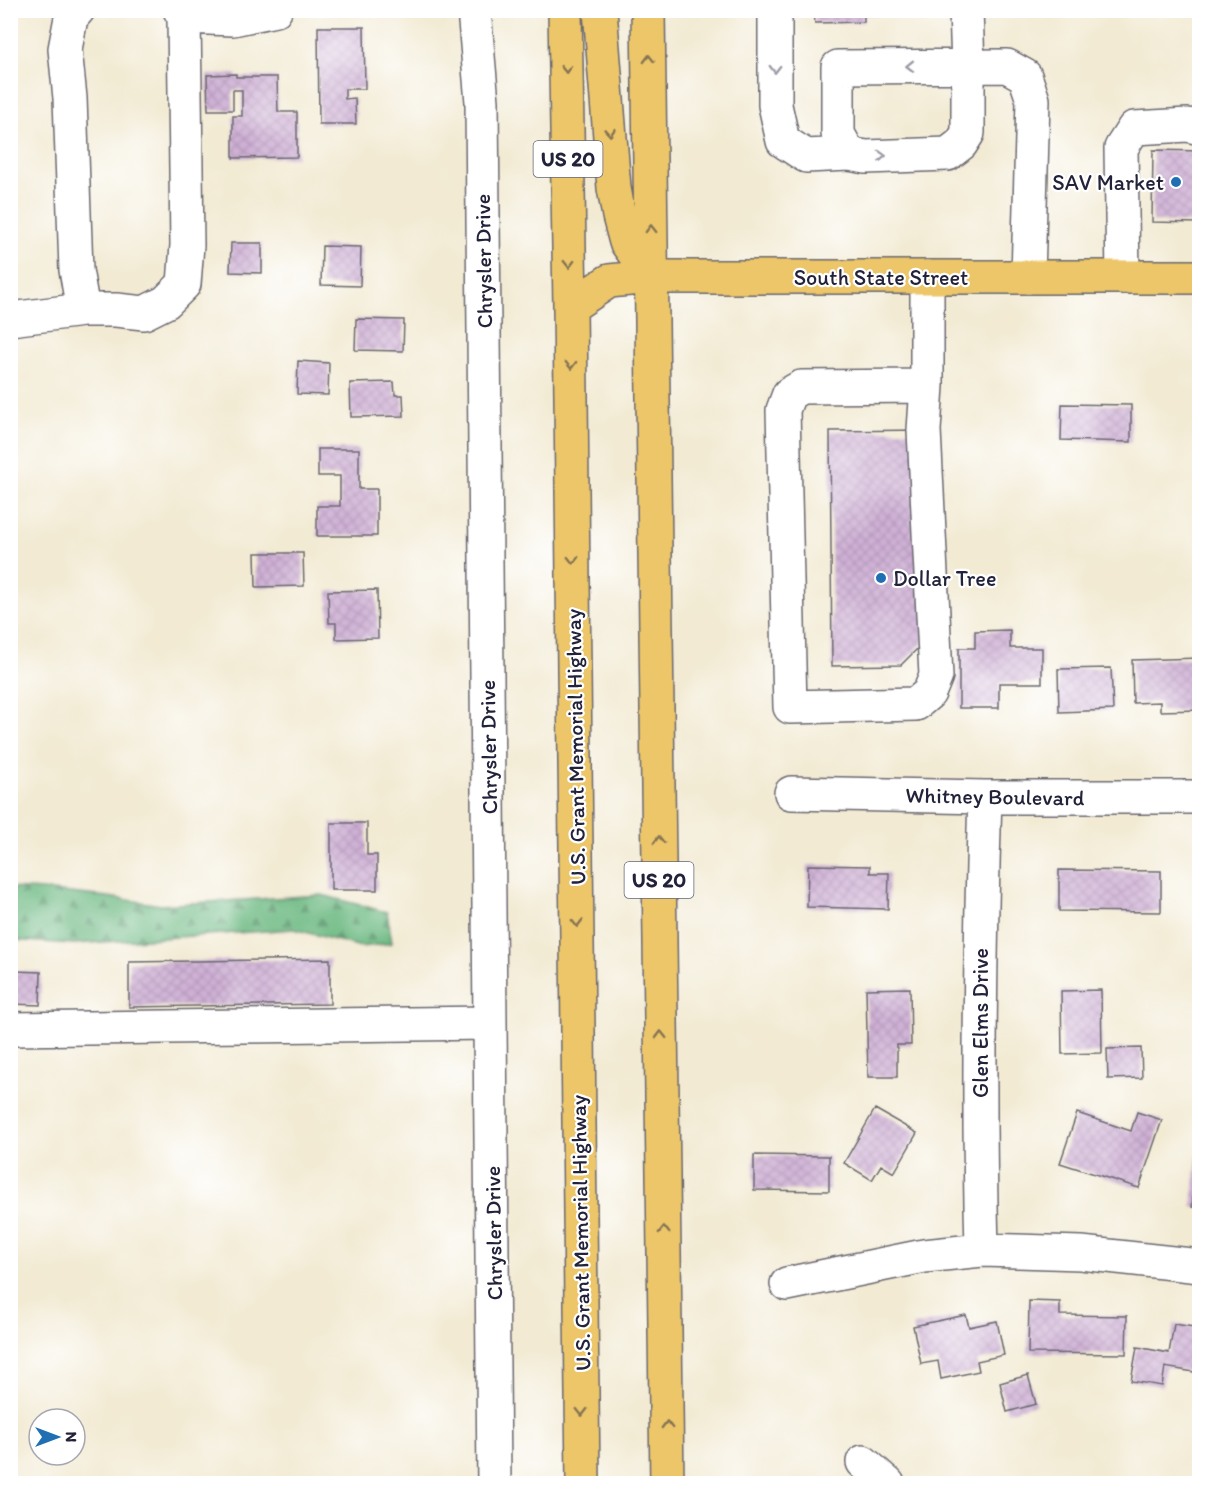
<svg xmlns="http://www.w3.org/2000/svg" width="1210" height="1494" viewBox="0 0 1210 1494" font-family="Itim,sans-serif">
	<defs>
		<pattern id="forest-firs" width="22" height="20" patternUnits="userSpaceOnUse" patternTransform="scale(1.5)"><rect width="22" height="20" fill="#6eba83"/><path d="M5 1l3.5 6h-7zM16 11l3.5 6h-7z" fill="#5a976c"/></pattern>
		<pattern id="building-cross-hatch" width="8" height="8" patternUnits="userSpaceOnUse" patternTransform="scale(1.5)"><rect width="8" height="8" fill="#cfb0d5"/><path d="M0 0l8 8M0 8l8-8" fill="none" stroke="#b197b8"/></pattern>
	</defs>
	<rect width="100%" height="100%" fill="#fff"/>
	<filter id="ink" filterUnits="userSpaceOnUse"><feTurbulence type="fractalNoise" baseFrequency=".0167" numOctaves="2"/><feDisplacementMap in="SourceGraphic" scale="12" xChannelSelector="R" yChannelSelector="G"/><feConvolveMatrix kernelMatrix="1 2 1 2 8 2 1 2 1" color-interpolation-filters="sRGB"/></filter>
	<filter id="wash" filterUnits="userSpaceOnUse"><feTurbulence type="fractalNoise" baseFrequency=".008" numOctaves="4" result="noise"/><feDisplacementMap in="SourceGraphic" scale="24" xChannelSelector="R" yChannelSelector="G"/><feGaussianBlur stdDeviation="1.35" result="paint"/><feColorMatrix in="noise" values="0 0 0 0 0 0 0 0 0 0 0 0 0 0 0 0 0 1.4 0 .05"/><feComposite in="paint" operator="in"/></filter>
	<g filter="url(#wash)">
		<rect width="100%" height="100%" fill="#f2ead3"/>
		<path fill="url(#forest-firs)" stroke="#486e5f" stroke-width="1.5" d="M 10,888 L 42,890 L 108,897 L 161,905 L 322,895 L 387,912 L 392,943 L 361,947 L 294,929 L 74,944 L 11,940 Z"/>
		<g id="blocks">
			<path fill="url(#building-cross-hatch)" d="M 807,10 L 879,10 L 879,14 L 864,15 L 864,22 L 815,23 L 814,15 L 807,15 Z
				M 318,27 L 364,27 L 365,89 L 345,89 L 345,99 L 355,98 L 356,124 L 319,124 Z
				M 236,74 L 236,77 L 277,77 L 278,112 L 297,112 L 297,157 L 233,158 L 233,116 L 242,116 L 242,90 L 233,90 L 233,110 L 208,110 L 207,75 Z
				M 1153,150 L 1200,151 L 1199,223 L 1152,222 Z
				M 231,243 L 262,243 L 262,273 L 230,272 Z
				M 322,246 L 361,247 L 360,286 L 321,285 Z
				M 356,319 L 404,320 L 403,351 L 355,350 Z
				M 298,361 L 329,363 L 328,395 L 297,394 Z
				M 394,382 L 395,395 L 403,395 L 404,416 L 351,417 L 350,383 Z
				M 1062,404 L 1131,405 L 1131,442 L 1061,440 Z
				M 924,430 L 925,641 L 901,665 L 832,666 L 830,431 Z
				M 318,449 L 359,449 L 359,489 L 377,489 L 377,536 L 317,536 L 317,506 L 340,506 L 340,476 L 318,476 Z
				M 255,553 L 303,553 L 304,586 L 256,587 Z
				M 377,590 L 378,638 L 336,639 L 336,623 L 329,623 L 328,591 Z
				M 1010,630 L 1010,648 L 1042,648 L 1042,683 L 999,683 L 999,708 L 959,708 L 959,648 L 975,648 L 975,631 Z
				M 1200,658 L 1200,710 L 1160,711 L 1160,702 L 1133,703 L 1132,660 Z
				M 1111,668 L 1113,710 L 1059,712 L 1058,669 Z
				M 331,823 L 367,823 L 367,855 L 377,855 L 377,890 L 331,890 Z
				M 808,865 L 870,866 L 870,873 L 889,873 L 888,909 L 807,907 Z
				M 1059,870 L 1161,871 L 1161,912 L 1059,911 Z
				M 330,959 L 330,1004 L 129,1007 L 129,962 Z
				M 14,971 L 41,972 L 40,1005 L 12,1004 Z
				M 910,988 L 911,1045 L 897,1045 L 897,1077 L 868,1077 L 866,989 Z
				M 1101,990 L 1102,1053 L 1062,1054 L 1061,991 Z
				M 1141,1048 L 1142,1078 L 1108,1079 L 1107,1049 Z
				M 875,1109 L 917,1133 L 894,1173 L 881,1165 L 872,1180 L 844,1163 Z
				M 1137,1112 L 1162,1120 L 1139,1188 L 1060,1163 L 1077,1113 L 1131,1131 Z
				M 754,1155 L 829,1156 L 829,1191 L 754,1190 Z
				M 1197,1157 L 1200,1158 L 1200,1208 L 1192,1207 Z
				M 1029,1301 L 1060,1302 L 1060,1315 L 1127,1316 L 1126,1354 L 1028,1353 Z
				M 966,1315 L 969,1327 L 997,1321 L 1004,1355 L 977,1361 L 979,1371 L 941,1379 L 938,1361 L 921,1364 L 913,1326 Z
				M 1174,1324 L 1200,1328 L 1200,1373 L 1165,1367 L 1162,1386 L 1131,1381 L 1137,1347 L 1169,1353 Z
				M 1028,1375 L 1036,1404 L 1007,1412 L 1000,1383 Z"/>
		</g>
	</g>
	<g filter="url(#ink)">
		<use href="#blocks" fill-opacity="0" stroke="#6b6870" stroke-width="1.5"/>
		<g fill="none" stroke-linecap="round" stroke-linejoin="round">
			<g stroke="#6b6870" stroke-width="36">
				<path id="minor" d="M 78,10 L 71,18 L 65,49 L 70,98 L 76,270 L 83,310
					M 474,10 L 482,102 L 494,1484
					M 775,10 L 775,105 L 783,141 L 806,156 L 849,154
					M 966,10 L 968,66 L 968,133 L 961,144 L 948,154 L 866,157 L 849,154 L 838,134 L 838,67 L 1007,66 L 1025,76 L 1033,100 L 1028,277
					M 184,17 L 233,19 L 275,10
					M 927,277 L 927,386 L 801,387 L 789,394 L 783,410 L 790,707 L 916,704 L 929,693 L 936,676 L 924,430 L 927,386
					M 1123,277 L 1121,148 L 1134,128 L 1188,125 L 1200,128
					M 10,319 L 83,310 L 116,310 L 144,313 L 166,302 L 184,284 L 187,245 L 184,17 L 180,10
					M 791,793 L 985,797 L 1200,797
					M 10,1029 L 490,1023
					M 982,1250 C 978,1099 980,948 985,797
					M 787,1284 L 924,1256 L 982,1250 L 1081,1253 L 1200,1266
					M 863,1462 L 888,1484"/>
			</g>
			<g stroke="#6b6870" stroke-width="36">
				<path id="major" d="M 565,10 L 570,307 L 583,1484
					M 600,10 L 614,188 L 619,216 L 626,242 L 651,277
					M 648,10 L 667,1484
					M 570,307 L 609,281 L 651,277 L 1200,277"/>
			</g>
			<use href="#minor" stroke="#fff" stroke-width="33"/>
			<use href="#major" stroke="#ecc669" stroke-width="33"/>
		</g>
		<defs><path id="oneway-chevron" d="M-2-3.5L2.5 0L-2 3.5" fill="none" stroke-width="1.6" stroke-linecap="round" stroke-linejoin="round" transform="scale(1.5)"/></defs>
		<g stroke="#877452">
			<use href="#oneway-chevron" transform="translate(649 59) rotate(-91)"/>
			<use href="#oneway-chevron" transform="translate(566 69) rotate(89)"/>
			<use href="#oneway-chevron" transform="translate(610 132) rotate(86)"/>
			<use href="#oneway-chevron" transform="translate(651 229) rotate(-91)"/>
			<use href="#oneway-chevron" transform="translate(569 264) rotate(89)"/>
			<use href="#oneway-chevron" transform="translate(571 365) rotate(89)"/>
			<use href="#oneway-chevron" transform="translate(573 560) rotate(89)"/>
			<use href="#oneway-chevron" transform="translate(659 840) rotate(-91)"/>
			<use href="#oneway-chevron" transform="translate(577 923) rotate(89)"/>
			<use href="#oneway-chevron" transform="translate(661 1035) rotate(-91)"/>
			<use href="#oneway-chevron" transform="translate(664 1230) rotate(-91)"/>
			<use href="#oneway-chevron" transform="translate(582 1412) rotate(89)"/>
			<use href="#oneway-chevron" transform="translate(667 1425) rotate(-91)"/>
		</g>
		<g stroke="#9c9ca7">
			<use href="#oneway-chevron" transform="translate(910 66) rotate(179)"/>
			<use href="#oneway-chevron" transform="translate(775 69) rotate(90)"/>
			<use href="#oneway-chevron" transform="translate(882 156) rotate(-2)"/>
		</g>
	</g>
	<g fill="#1f6fb2" stroke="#fff" stroke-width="2">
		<circle cx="1176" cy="182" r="6"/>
		<circle cx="881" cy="578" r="6"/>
	</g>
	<g text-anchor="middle" stroke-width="4.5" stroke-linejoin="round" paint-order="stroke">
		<g fill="#fff" stroke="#646476" stroke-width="1.5">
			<rect x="533.5" y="141" width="69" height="36" rx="4.5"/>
			<rect x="624.5" y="862" width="69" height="36" rx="4.5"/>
		</g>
		<g font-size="21" font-weight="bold" fill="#22223b">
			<text x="568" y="166">US 20</text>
			<text x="659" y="887">US 20</text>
		</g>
		<g font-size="22" fill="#22223b" stroke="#fff" text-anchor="end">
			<text x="1164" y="190">SAV Market</text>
			<text x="893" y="586" text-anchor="start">Dollar Tree</text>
		</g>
		<g font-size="22" fill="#22223b" stroke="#fff">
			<text transform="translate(483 261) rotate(-91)" y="8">Chrysler Drive</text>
			<text x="881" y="285">South State Street</text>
			<text transform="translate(488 747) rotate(-91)" y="8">Chrysler Drive</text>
			<text transform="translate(575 747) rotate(-91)" y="8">U.S. Grant Memorial Highway</text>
			<text transform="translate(995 796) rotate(1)" y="8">Whitney Boulevard</text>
			<text transform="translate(980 1023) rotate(-90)" y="8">Glen Elms Drive</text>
			<text transform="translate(493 1233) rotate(-91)" y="8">Chrysler Drive</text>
			<text transform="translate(580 1233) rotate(-91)" y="8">U.S. Grant Memorial Highway</text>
		</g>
	</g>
	<rect width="1210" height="1494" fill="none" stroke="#fff" stroke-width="36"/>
	<g transform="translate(57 1437) rotate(90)"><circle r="28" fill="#ffffff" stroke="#a7a7b1" stroke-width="1.5"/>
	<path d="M0-4.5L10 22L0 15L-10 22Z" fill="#1f6fb2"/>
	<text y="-9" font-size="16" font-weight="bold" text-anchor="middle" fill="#22223b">N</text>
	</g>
</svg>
